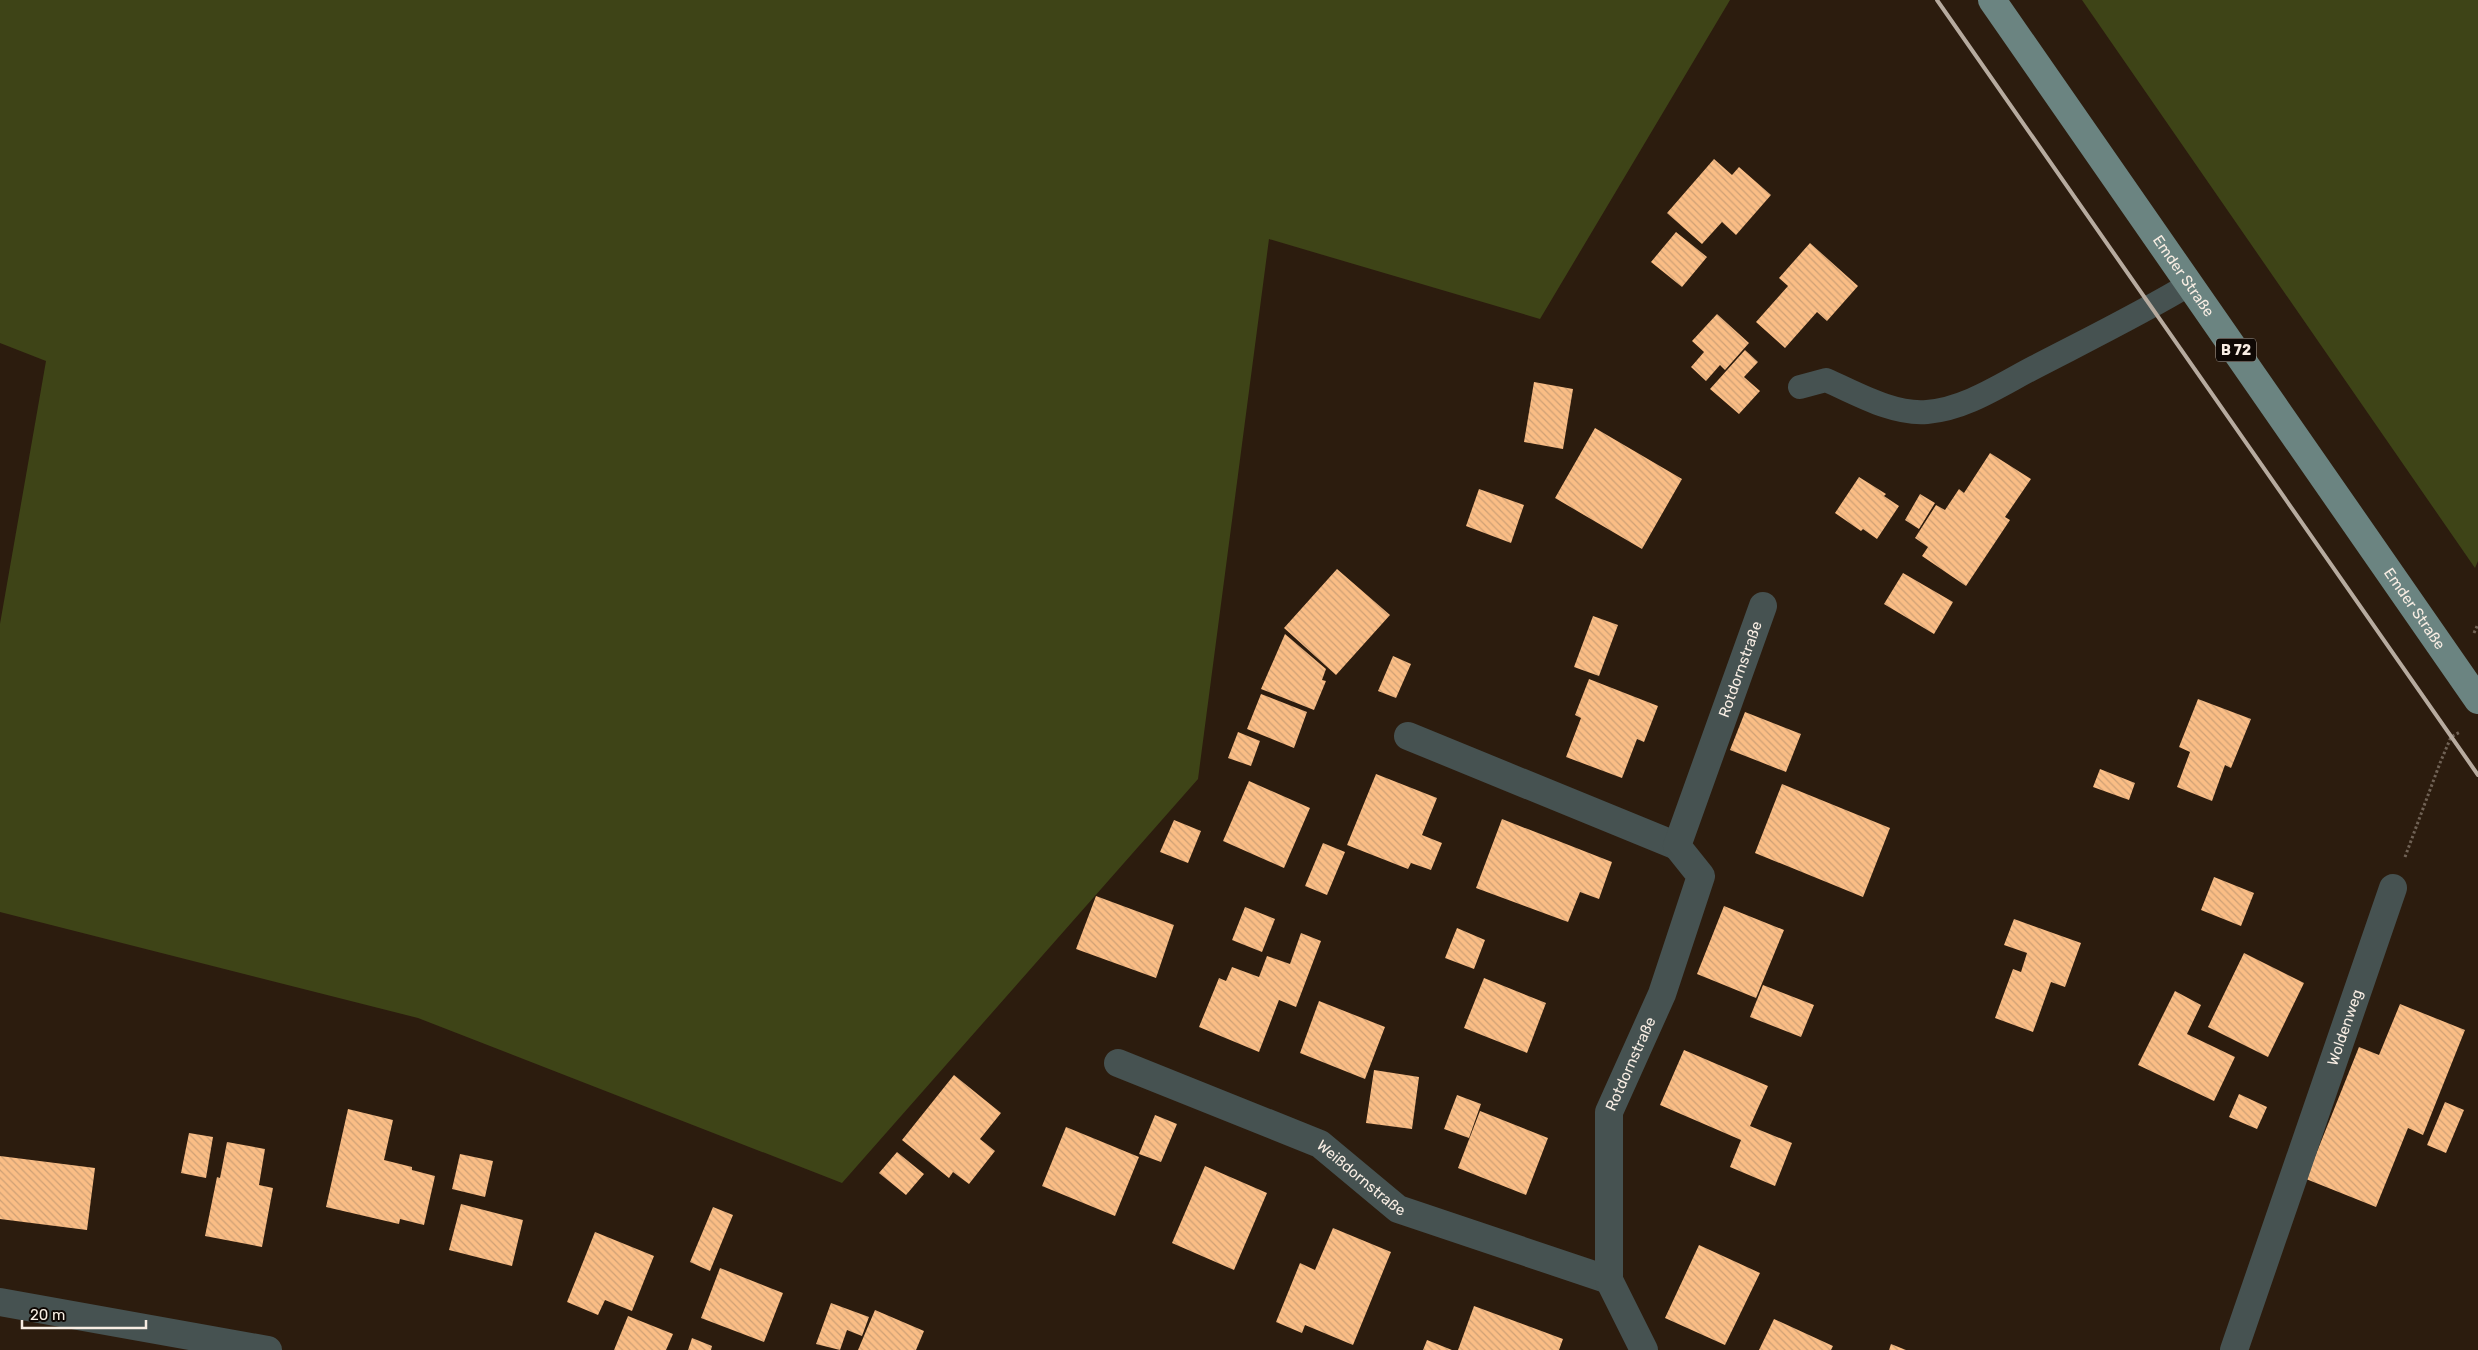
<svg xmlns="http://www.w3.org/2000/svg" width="2478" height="1350" viewBox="0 0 2478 1350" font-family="Rubik,sans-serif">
	<defs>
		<pattern id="building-back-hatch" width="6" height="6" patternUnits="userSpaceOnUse" patternTransform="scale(1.25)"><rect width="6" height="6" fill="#fabd85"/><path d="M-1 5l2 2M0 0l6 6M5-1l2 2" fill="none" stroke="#cea075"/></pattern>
	</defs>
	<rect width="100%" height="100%" fill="#2c1c0e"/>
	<path fill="#3e4417" d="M 0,0 L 1730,0 L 1540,319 L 1269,239 L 1198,779 L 842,1183 L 418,1018 L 0,912 L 0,624 L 46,361 L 0,343 Z
		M 2082,0 L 2478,0 L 2478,561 L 2475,568 Z"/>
	<path fill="url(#building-back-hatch)" d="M 1714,159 L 1732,175 L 1739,167 L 1771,195 L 1736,235 L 1722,222 L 1702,244 L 1667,213 Z
		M 1676,232 L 1707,257 L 1682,287 L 1651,262 Z
		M 1810,243 L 1858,286 L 1827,321 L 1817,312 L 1785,348 L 1756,322 L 1788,286 L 1779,278 Z
		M 1717,314 L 1749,343 L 1725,370 L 1720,365 L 1706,381 L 1691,367 L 1704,352 L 1692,341 Z
		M 1745,350 L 1758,362 L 1744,377 L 1760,391 L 1739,414 L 1710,389 Z
		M 1534,382 L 1573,389 L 1563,449 L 1524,442 Z
		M 1595,428 L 1682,479 L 1642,549 L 1555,498 Z
		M 1990,453 L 2031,479 L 2005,517 L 2010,520 L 1966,586 L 1922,556 L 1928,547 L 1915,538 L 1936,505 L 1945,510 L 1959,489 L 1964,493 Z
		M 1859,477 L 1886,494 L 1884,496 L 1899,506 L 1877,539 L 1863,529 L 1861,531 L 1835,513 Z
		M 1479,489 L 1524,505 L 1511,543 L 1466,526 Z
		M 1920,494 L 1935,503 L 1919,529 L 1905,520 Z
		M 1337,569 L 1390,615 L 1336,675 L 1284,628 Z
		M 1903,573 L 1953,602 L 1934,634 L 1884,604 Z
		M 1593,616 L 1618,625 L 1599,676 L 1574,667 Z
		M 1285,634 L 1326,669 L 1322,680 L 1326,681 L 1314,710 L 1261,689 Z
		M 1393,656 L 1411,664 L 1396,698 L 1378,691 Z
		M 1589,679 L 1658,706 L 1644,742 L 1637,739 L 1622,778 L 1566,757 L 1581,718 L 1575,715 Z
		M 1261,694 L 1307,712 L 1294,748 L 1247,729 Z
		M 2198,699 L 2251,719 L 2231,768 L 2225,765 L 2212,801 L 2177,787 L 2190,752 L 2179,747 Z
		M 1745,712 L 1801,734 L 1786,772 L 1730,750 Z
		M 1238,732 L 1260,741 L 1251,766 L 1228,758 Z
		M 2100,769 L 2135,783 L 2129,800 L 2093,787 Z
		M 1376,774 L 1437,798 L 1422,835 L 1442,843 L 1431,870 L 1411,863 L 1408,869 L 1347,845 Z
		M 1249,781 L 1310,808 L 1284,868 L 1223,841 Z
		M 1782,784 L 1890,828 L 1863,897 L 1755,853 Z
		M 1502,819 L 1612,862 L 1599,899 L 1580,892 L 1568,922 L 1476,888 Z
		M 1174,820 L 1201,831 L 1188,863 L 1160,852 Z
		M 1323,843 L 1345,852 L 1327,895 L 1305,886 Z
		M 2214,877 L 2254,893 L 2241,926 L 2201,910 Z
		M 1096,896 L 1174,925 L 1156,978 L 1076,949 Z
		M 1724,906 L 1784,930 L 1756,998 L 1697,974 Z
		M 1245,907 L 1275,919 L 1262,952 L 1232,940 Z
		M 2014,919 L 2081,943 L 2065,987 L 2051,982 L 2033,1032 L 1995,1018 L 2013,969 L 2021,972 L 2027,953 L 2004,945 Z
		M 1457,928 L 1485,940 L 1474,969 L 1445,958 Z
		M 1301,933 L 1321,941 L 1296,1007 L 1279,1000 L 1259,1052 L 1199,1027 L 1219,978 L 1226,981 L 1232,967 L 1259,977 L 1267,956 L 1290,964 Z
		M 2244,953 L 2304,983 L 2268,1057 L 2208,1027 Z
		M 1484,978 L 1546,1003 L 1527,1053 L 1464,1028 Z
		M 1763,985 L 1814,1005 L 1801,1037 L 1750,1017 Z
		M 2175,991 L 2201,1005 L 2187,1034 L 2235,1057 L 2214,1101 L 2138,1065 Z
		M 1319,1001 L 1385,1027 L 1365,1079 L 1300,1053 Z
		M 2400,1004 L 2465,1030 L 2423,1135 L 2408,1128 L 2376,1207 L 2306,1179 L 2359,1047 L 2379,1055 Z
		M 1684,1050 L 1768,1086 L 1750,1126 L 1792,1143 L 1775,1186 L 1730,1167 L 1741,1140 L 1660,1105 Z
		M 1374,1070 L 1419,1077 L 1412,1129 L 1366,1123 Z
		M 954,1075 L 1001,1113 L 980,1139 L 995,1151 L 969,1184 L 953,1172 L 949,1178 L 902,1140 Z
		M 2239,1094 L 2267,1107 L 2257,1129 L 2229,1117 Z
		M 1457,1095 L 1481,1104 L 1469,1138 L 1444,1129 Z
		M 2445,1102 L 2464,1110 L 2446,1153 L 2427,1145 Z
		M 348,1109 L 393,1120 L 384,1160 L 412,1167 L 412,1170 L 435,1176 L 424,1225 L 400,1219 L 399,1224 L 326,1207 Z
		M 1480,1111 L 1548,1138 L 1526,1195 L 1458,1168 Z
		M 1155,1115 L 1177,1124 L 1161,1162 L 1139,1154 Z
		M 1066,1127 L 1139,1157 L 1115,1216 L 1042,1186 Z
		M 189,1133 L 213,1137 L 206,1178 L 181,1173 Z
		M 227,1142 L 265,1149 L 259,1185 L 273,1188 L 262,1247 L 205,1236 L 217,1177 L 220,1178 Z
		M 897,1152 L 924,1174 L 906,1195 L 879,1173 Z
		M 460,1154 L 493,1161 L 485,1197 L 452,1189 Z
		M 0,1156 L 95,1168 L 87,1230 L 0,1219 Z
		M 1205,1166 L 1267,1193 L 1234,1270 L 1172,1243 Z
		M 461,1204 L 523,1220 L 512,1266 L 449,1250 Z
		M 713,1207 L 733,1215 L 710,1271 L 690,1262 Z
		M 1333,1228 L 1391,1252 L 1353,1345 L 1305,1325 L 1302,1333 L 1276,1322 L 1300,1263 L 1315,1270 Z
		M 595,1232 L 654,1256 L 632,1311 L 605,1300 L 598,1315 L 567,1302 Z
		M 1699,1245 L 1760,1273 L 1725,1345 L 1665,1318 Z
		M 720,1268 L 783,1293 L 764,1342 L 701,1318 Z
		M 831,1303 L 869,1317 L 862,1336 L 847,1330 L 840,1350 L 816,1344 Z
		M 1474,1306 L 1563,1339 L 1559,1350 L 1458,1350 Z
		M 875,1310 L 924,1331 L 916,1350 L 858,1350 Z
		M 628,1316 L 673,1334 L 666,1350 L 614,1350 Z
		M 1774,1319 L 1833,1346 L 1831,1350 L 1759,1350 Z
		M 692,1338 L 712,1346 L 711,1350 L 688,1350 Z
		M 1427,1340 L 1452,1350 L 1423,1350 Z
		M 1891,1344 L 1906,1350 L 1889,1350 Z"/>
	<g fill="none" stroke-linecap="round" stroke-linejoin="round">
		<path stroke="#706255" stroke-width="3" stroke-dasharray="2.5 2.5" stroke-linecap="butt" d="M 2474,633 L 2478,624
			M 2405,857 L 2440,763 L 2451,737 L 2460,732"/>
		<path stroke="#465251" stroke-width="24" d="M 1800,387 L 1826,380 C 1856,393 1893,415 1927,412 C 1966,409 2002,384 2035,367 C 2087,340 2140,314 2190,284"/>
		<g stroke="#465251" stroke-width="28">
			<path d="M 1408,736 L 1677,846"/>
			<path id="s1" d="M 1118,1063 L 1320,1144 L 1398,1209 L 1609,1280"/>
			<path d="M 0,1302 L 268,1350"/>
			<path id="s2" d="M 1644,1350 L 1609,1280 L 1609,1112 L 1662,994 L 1701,876 L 1677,846 L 1763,606"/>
			<path id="s3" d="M 2234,1350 L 2393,888"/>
		</g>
		<path stroke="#6b8481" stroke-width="28" id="s4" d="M 1992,0 L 2478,700"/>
		<path stroke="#b7ab9f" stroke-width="4" d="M 1937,0 L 2478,775"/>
	</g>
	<g text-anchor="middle" stroke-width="5" stroke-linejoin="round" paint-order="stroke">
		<rect fill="#0f0804" stroke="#b2a8a0" stroke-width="1" x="2216" y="338.5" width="40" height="23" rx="4"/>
		<g font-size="14" font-weight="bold" fill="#f8ede3">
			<text x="2236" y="355">B 72</text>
		</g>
		<g font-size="15" fill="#f8ede3" stroke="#0f0804">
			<text dy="5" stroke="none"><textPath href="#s4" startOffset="336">Emder Straße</textPath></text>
			<text dy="5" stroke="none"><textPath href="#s4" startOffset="741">Emder Straße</textPath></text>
			<text dy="5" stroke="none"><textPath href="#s2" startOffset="726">Rotdornstraße</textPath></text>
			<text dy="5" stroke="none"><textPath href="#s3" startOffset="341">Woldenweg</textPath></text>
			<text dy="5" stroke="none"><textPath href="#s2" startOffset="299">Rotdornstraße</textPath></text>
			<text dy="5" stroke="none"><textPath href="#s1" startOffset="271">Weißdornstraße</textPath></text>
		</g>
	</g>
	<path d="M22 1320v8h124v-8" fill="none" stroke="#f8ede3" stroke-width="2.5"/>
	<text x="30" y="1320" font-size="15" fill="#f8ede3" stroke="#0f0804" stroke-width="4" paint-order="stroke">20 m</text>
</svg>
